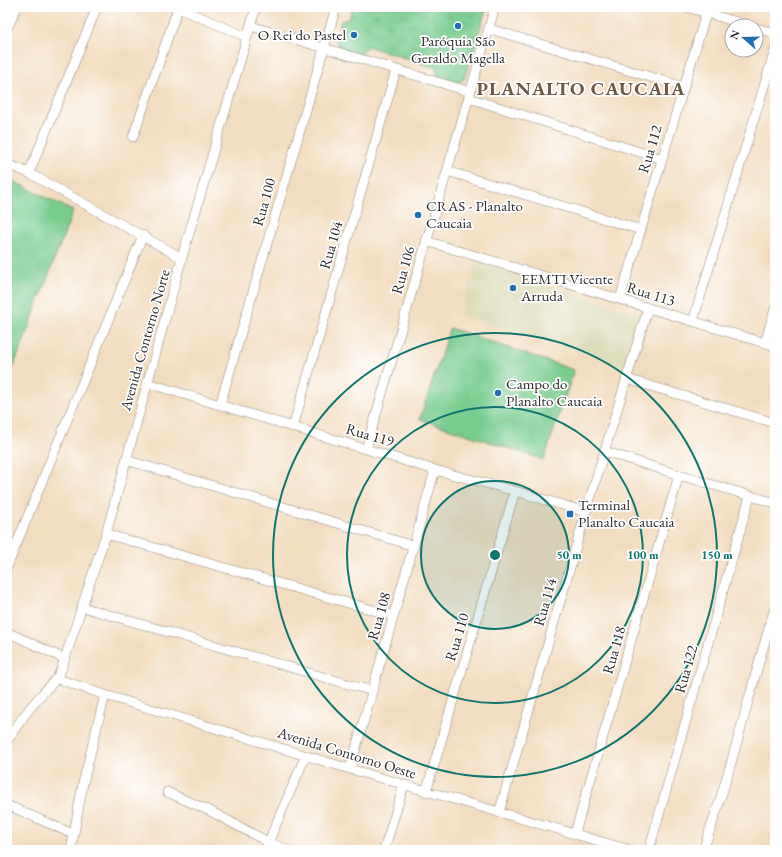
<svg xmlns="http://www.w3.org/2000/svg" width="782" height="857" viewBox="0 0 782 857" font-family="'EB Garamond',serif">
	<defs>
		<pattern id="park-tufts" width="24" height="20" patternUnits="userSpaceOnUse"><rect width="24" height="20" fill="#79cc8f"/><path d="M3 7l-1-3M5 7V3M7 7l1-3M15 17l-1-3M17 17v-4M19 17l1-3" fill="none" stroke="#69af7c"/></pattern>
	</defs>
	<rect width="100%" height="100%" fill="#fff"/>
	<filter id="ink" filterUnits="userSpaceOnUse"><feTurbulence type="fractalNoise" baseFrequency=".025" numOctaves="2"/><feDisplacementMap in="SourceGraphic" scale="8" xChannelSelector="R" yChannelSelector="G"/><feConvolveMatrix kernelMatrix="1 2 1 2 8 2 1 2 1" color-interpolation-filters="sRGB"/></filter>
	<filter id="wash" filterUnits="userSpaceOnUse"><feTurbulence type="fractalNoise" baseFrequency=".012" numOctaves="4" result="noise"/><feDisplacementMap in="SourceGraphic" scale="16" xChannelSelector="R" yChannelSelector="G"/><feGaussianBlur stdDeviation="0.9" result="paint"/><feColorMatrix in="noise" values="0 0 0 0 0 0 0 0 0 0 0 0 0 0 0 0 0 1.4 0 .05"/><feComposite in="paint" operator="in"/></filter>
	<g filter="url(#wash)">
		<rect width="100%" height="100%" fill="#f3ddc0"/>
		<path fill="#deddbb" d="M 477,262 L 639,314 L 624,366 L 460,315 Z"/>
		<path fill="#79cc8f" stroke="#527c5d" d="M 7,178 L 73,211 L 7,384 Z
			M 450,328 L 574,370 L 544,460 L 420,419 Z"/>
		<path fill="url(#park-tufts)" stroke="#527c5d" d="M 352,7 L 487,7 L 464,79 L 455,84 L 438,79 L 436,68 L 367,46 L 361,55 L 341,49 L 336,41 L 341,21 L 349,18 Z"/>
	</g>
	<g filter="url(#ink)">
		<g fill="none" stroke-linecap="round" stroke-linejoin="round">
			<g stroke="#8f8476" stroke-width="10">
				<path id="street" d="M 176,7 L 247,37
					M 687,7 L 750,26
					M 251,26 L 471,92
					M 756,28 L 775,33
					M 7,29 L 17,7
					M 490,29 L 684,87
					M 469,98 L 662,159
					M 133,137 L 178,8
					M 7,164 L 29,173 L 182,258
					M 447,171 L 641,230
					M 29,173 L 97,7
					M 426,241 L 775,346
					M 620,299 L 708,7
					M 693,321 L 775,50
					M 765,343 L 775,309
					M 627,379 L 775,423
					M 147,383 L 435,470 L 515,491 L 586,512
					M 220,405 L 336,7
					M 293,427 L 396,70
					M 366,449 L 495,7
					M 604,451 L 679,475 L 775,503
					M 126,460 L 414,546
					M 106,534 L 394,616
					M 7,567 L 143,235
					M 82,607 L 372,691
					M 7,632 L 65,659
					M 58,679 L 105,695 L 350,769 L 630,850
					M 7,742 C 16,725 29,709 42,694 C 50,685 56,682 61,670 L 106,534 L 181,261 L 256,7
					M 350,769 L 435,470
					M 167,792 L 210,811 L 268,842 L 287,850
					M 426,792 L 515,491
					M 7,805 L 73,834
					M 499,813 L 586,512 L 648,308
					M 575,833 L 679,475
					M 71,850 L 83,783 L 105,695
					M 265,850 L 306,755
					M 384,850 L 404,785
					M 649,850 L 750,496
					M 703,850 C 732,771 750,688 775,608"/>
			</g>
			<use href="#street" stroke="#fff" stroke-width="9"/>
		</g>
	</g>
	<circle cx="495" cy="555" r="74" fill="#0f766e" fill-opacity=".12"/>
	<g fill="none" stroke="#0f766e" stroke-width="2">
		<circle cx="495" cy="555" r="74"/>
		<circle cx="495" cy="555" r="148"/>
		<circle cx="495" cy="555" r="222"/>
	</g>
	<g fill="#1f6fb2" stroke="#fff" stroke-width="1.5">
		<circle cx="458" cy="26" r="4"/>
		<circle cx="354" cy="35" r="4"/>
		<circle cx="418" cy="215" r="4"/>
		<circle cx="513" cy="288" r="4"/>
		<circle cx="498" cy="393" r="4"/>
		<rect x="566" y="510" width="8" height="8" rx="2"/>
	</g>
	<g text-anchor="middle" stroke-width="3.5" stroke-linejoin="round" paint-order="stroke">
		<g font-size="15" fill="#2b2b2b" stroke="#fff" text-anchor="start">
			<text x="346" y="40" text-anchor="end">O Rei do Pastel</text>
			<text x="458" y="46" text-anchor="middle">Paróquia São<tspan x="458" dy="17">Geraldo Magella</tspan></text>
			<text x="426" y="211">CRAS - Planalto<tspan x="426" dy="17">Caucaia</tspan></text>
			<text x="521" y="284">EEMTI Vicente<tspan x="521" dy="17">Arruda</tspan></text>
			<text x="506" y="389">Campo do<tspan x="506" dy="17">Planalto Caucaia</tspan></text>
			<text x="578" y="510">Terminal<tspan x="578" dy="17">Planalto Caucaia</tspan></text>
		</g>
		<g font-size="15" fill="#2b2b2b" stroke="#fff">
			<text transform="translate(650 149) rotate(-73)" y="5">Rua 112</text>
			<text transform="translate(264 202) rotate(-74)" y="5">Rua 100</text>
			<text transform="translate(331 245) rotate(-74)" y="5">Rua 104</text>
			<text transform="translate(403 270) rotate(-74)" y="5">Rua 106</text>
			<text transform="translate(651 294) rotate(17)" y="5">Rua 113</text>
			<text transform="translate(145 340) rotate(-74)" y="5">Avenida Contorno Norte</text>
			<text transform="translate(370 435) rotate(16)" y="5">Rua 119</text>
			<text transform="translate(545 602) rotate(-74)" y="5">Rua 114</text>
			<text transform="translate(379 616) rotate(-74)" y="5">Rua 108</text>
			<text transform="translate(457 637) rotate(-73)" y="5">Rua 110</text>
			<text transform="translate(614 650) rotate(-74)" y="5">Rua 118</text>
			<text transform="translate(686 669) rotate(-74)" y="5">Rua 122</text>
			<text transform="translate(347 753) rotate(17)" y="5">Avenida Contorno Oeste</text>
		</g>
		<g font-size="19" font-weight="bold" letter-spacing="1" fill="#6e5942" stroke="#fff">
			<text x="581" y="95">PLANALTO CAUCAIA</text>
		</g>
	</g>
	<circle cx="495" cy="555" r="6" fill="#0f766e" stroke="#fff" stroke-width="2"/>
	<g font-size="12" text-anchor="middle" font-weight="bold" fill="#0f766e" stroke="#fff" stroke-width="3.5" stroke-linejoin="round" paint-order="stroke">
		<text x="569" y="559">50 m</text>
		<text x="643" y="559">100 m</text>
		<text x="717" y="559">150 m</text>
	</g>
	<rect width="782" height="857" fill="none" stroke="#fff" stroke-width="24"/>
	<g transform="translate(744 38) rotate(290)"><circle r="19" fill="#ffffff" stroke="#aaaaaa"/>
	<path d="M0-3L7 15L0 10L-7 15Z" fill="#1f6fb2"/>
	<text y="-6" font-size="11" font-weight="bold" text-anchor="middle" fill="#2b2b2b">N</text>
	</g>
</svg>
